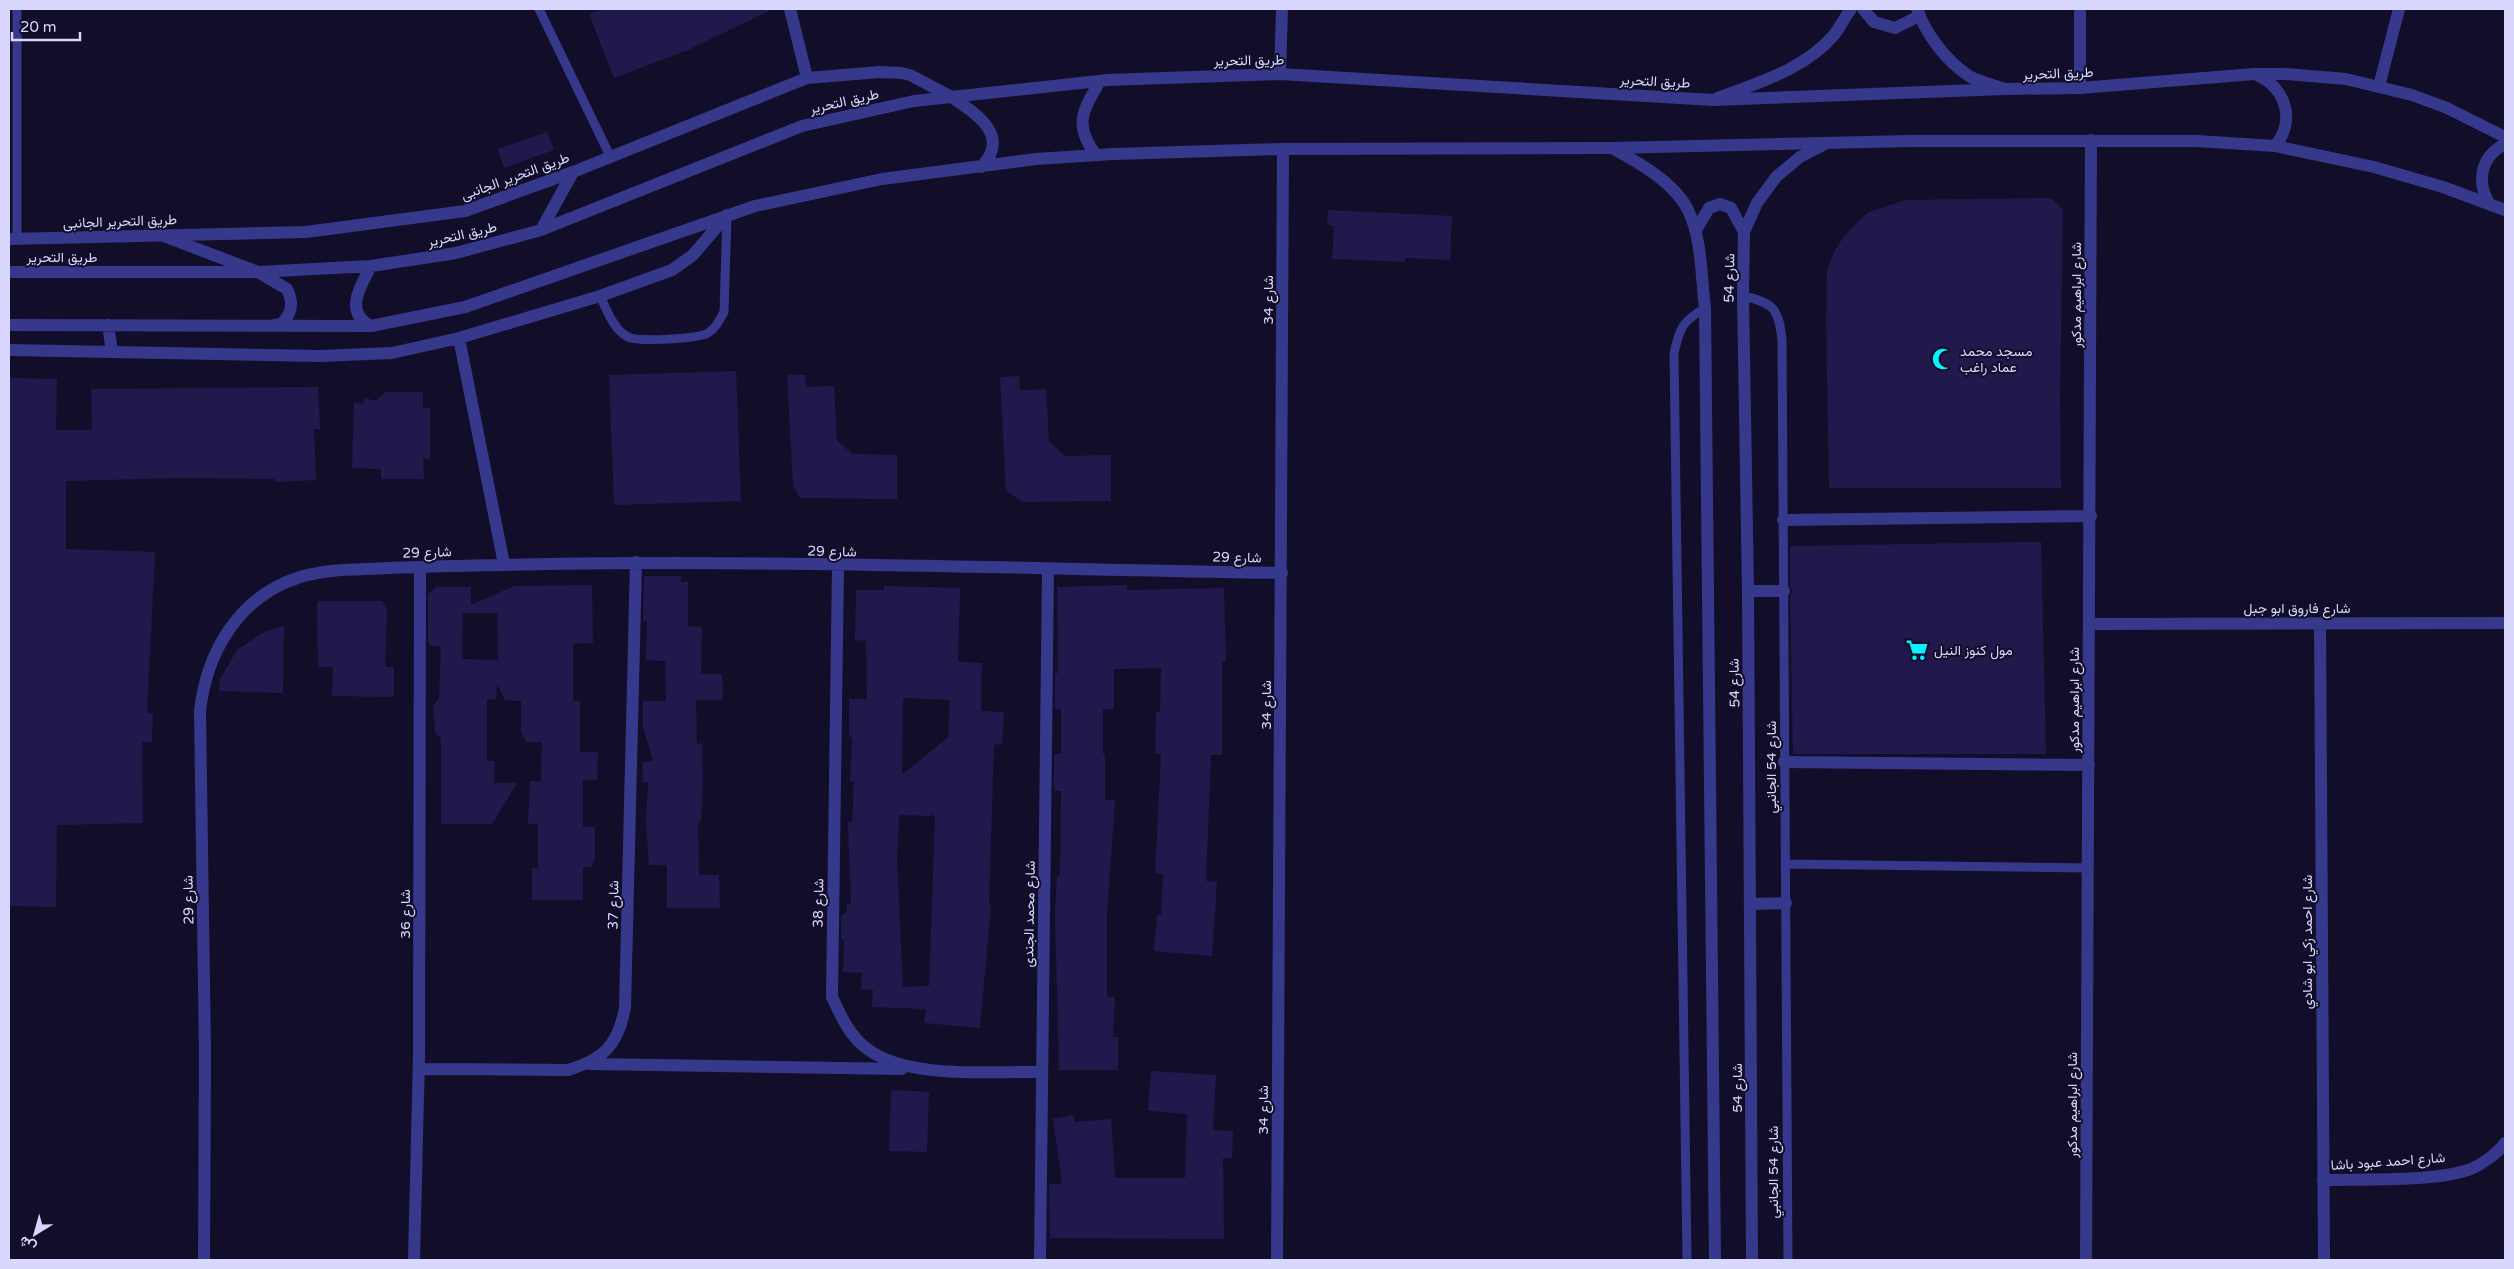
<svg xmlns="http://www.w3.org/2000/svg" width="2514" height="1269" viewBox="0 0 2514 1269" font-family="'Varela Round',Vazirmatn,sans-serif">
	<rect width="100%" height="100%" fill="#120e2a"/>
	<path fill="#21194c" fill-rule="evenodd" d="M 603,9 L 773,9 L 688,50 L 614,78 L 589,14 Z
		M 547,132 L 554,150 L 504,168 L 498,149 Z
		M 2051,198 L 2063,210 L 2060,397 L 2061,488 L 1829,488 L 1826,321 L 1827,271 L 1834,252 L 1844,236 L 1867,213 L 1905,200 Z
		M 1328,210 L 1452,216 L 1450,260 L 1405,258 L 1405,262 L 1332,259 L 1334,227 L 1327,224 Z
		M 736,371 L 741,501 L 614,505 L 609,375 Z
		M 787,375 L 805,375 L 806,387 L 834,386 L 837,441 L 853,454 L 897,455 L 897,499 L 800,498 L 793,486 Z
		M 1019,376 L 1020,390 L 1046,389 L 1049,441 L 1065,456 L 1111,455 L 1111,501 L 1023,502 L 1006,491 L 1000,377 Z
		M 9,378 L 57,379 L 56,430 L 92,430 L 91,389 L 318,387 L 320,429 L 314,429 L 316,480 L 275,482 L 275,479 L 179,478 L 66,481 L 66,549 L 155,552 L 147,713 L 153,713 L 152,742 L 142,742 L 143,823 L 57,825 L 56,907 L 9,906 Z
		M 386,392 L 423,392 L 423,408 L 430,408 L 430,459 L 423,458 L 424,479 L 381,479 L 381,469 L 352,468 L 354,402 L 363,404 L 365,398 L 376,401 Z
		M 2041,542 L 2046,754 L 1793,754 L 1790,596 L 1792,591 L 1790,586 L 1790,546 Z
		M 644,576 L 681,576 L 681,582 L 688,582 L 688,626 L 702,627 L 701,674 L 722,674 L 723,700 L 696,700 L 697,744 L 702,743 L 703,786 L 701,823 L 698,823 L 699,875 L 719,875 L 720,908 L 667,908 L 667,865 L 649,865 L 646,821 L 648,782 L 643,782 L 642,762 L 653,761 L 643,727 L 643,701 L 666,701 L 665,661 L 646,660 L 647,621 L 643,621 Z
		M 592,585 L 593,643 L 573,644 L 573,701 L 580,701 L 580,752 L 598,752 L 597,780 L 583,780 L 583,827 L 595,827 L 595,858 L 591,867 L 583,867 L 583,900 L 532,900 L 532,868 L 538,868 L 538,824 L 528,824 L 530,781 L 541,781 L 542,742 L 526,742 L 521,732 L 521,701 L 505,700 L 497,684 L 496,700 L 487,699 L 487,761 L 495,761 L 494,783 L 517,783 L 492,824 L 441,824 L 441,738 L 435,734 L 433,706 L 439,699 L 441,646 L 431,646 L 428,642 L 428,594 L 437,587 L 471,587 L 471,605 L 514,586 ZM 463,613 L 497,613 L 498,660 L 462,659 Z
		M 1127,585 L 1127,590 L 1224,588 L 1226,661 L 1222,663 L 1222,755 L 1211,755 L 1206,881 L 1217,882 L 1212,956 L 1154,951 L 1157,915 L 1161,915 L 1163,874 L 1155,873 L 1161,754 L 1155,754 L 1156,712 L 1160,712 L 1161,668 L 1114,669 L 1114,709 L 1103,709 L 1103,754 L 1105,754 L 1105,800 L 1115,800 L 1107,914 L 1107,997 L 1115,997 L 1113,1037 L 1118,1037 L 1118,1070 L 1059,1070 L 1055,912 L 1057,875 L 1060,875 L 1061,791 L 1054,791 L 1054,754 L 1061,754 L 1061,709 L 1055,709 L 1055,673 L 1058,673 L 1057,587 Z
		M 884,586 L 960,588 L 958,662 L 982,663 L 981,711 L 1004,712 L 1002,745 L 994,744 L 989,904 L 991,905 L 980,1028 L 924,1023 L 926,1009 L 872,1007 L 873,990 L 861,989 L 862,973 L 843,972 L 844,939 L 841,939 L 841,917 L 847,912 L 847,904 L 851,904 L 848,822 L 852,822 L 854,781 L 850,781 L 852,737 L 849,737 L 849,699 L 867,699 L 866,641 L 855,640 L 856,590 L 884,590 ZM 903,698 L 950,700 L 948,737 L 902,775 ZM 933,812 L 933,816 L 935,816 L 929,986 L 903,987 L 897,859 L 899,815 L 930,816 Z
		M 317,601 L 382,601 L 387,609 L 385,667 L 394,667 L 394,697 L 332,696 L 333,667 L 318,667 Z
		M 284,626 L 283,693 L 219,691 L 220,679 L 237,650 L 266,631 Z
		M 1151,1071 L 1216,1075 L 1213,1130 L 1233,1131 L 1232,1158 L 1223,1158 L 1224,1239 L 1050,1238 L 1049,1184 L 1062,1184 L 1053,1119 L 1074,1115 L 1074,1122 L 1111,1119 L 1115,1178 L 1185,1178 L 1187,1114 L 1148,1111 Z
		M 891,1090 L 929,1092 L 927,1152 L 889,1151 Z"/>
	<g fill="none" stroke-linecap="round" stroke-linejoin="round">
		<path stroke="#36388c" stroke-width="9" d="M 17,9 L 17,240
			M 539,9 L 610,156
			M 600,296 C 607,310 613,329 628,337 C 638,342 698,339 708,333 C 716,328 719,321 724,312 L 727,215
			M 1743,296 C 1774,303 1779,309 1782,341 L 1788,1260
			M 1785,864 L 2088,868
			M 1687,1260 L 1674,354 C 1679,328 1683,321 1705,308"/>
		<path stroke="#36388c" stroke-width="12" d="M 790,9 L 807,78
			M 1863,9 L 1874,22 L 1895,28 L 1919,16
			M 1917,9 C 1926,34 1946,61 1969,76 C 1979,82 1994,85 2005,89
			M 2080,9 L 2080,88
			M 1280,74 L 1282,9
			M 2379,86 L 2399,9
			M 1715,99 C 1757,83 1804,70 1834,35 C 1840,27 1845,17 1851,9
			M 1612,148 C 1638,162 1675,183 1688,210 C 1702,239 1701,276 1705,308 L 1715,1260
			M 1696,230 L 1709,208 L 1720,204 L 1731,208 L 1744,232
			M 9,239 L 306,232 L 465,211 L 573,172 L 807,78 L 880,72 L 901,73 L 910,75 L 950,96
			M 459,338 L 504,564
			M 9,350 L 320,356 L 392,353 L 459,338 L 600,296 L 672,270 L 693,255 L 727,215
			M 1783,520 L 2091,516
			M 838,566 L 832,997 C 841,1016 849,1035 866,1048 C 907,1080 991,1071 1042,1072
			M 1748,591 L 1784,591
			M 2320,623 L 2324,1260
			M 2090,624 L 2505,623
			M 1784,762 L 2089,765
			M 1751,904 L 1786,903
			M 590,1064 L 902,1069
			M 419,1069 L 568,1070 C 604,1059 618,1045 625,1008 L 636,562
			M 2323,1180 C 2364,1179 2431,1182 2468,1170 C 2480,1166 2498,1153 2505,1143
			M 204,1260 L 205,1053 L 200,712 C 206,653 238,598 297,578 C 327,568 358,570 389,568 C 442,566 494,565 547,564 C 792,560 1037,569 1282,573
			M 414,1260 L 419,1056 L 420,567
			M 1040,1260 L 1048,569
			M 1277,1260 L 1283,149
			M 1752,1260 L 1748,591 L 1743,296 L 1744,232 L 1757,203 L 1776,177 L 1800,157 L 1827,143
			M 2086,1260 L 2091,140"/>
		<path stroke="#36388c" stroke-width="12" d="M 2257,75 C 2286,88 2296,121 2275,146
			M 950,96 C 975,113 1012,135 981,167
			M 1096,155 C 1073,125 1083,110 1100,81
			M 2490,205 C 2476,182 2480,157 2505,144
			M 541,230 L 573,172
			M 161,235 L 258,272 L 287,289 C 294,303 292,314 281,324 L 275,325
			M 371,266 C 361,285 343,312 371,326
			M 9,272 L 258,272 L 371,266 L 456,253 L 541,230 L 802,126 L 914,101 L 1108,80 L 1280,74 L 1713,100 L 2005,89 L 2080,88 L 2254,74 L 2285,74 L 2346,79 L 2412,95 L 2447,108 L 2505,137
			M 9,325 L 371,326 L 465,307 L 755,206 L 882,179 L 1036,159 L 1113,154 L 1283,149 L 1612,148 L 1910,141 L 2197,141 L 2275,146 L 2374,167 L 2443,187 L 2505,210
			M 108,325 L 112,352"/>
	</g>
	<defs>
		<g id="mosque-bare" transform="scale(1.725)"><path d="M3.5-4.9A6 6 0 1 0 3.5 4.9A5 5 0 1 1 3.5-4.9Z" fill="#03f3ff" stroke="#120e2a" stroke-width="2.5" paint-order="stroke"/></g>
		<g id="supermarket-bare" transform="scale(1.725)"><path d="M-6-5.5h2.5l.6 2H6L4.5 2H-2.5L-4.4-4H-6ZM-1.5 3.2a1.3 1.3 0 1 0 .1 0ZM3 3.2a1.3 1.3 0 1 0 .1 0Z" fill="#03f3ff" stroke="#120e2a" stroke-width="2.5" paint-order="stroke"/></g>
	</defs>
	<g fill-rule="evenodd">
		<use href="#mosque-bare" x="1943" y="359"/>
		<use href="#supermarket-bare" x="1917" y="650"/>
	</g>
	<g text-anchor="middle" stroke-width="4" stroke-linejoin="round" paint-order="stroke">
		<g font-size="14" fill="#dad7ff" stroke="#120e2a">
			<text transform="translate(1249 60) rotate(-1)" y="5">طريق التحرير</text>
			<text transform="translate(2058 73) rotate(-2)" y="5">طريق التحرير</text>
			<text transform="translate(1655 81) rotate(3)" y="5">طريق التحرير</text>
			<text transform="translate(844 101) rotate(-13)" y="5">طريق التحرير</text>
			<text transform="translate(515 176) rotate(-20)" y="5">طريق التحرير الجانبى</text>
			<text transform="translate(120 221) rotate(-2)" y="5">طريق التحرير الجانبى</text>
			<text transform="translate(462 234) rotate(-13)" y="5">طريق التحرير</text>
			<text x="62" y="262">طريق التحرير</text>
			<text transform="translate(1729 278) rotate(-89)" y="5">شارع 54</text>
			<text transform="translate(2076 295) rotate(-90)" y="5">شارع ابراهيم مدكور</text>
			<text transform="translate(1268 300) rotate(-90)" y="5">شارع 34</text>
			<text transform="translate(832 551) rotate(1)" y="5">شارع 29</text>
			<text transform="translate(427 552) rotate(-2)" y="5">شارع 29</text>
			<text transform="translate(1237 557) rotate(1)" y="5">شارع 29</text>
			<text x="2297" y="613">شارع فاروق ابو جبل</text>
			<text transform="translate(1734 683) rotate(-91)" y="5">شارع 54</text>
			<text transform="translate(2074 700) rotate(-90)" y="5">شارع ابراهيم مدكور</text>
			<text transform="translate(1266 705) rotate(-90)" y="5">شارع 34</text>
			<text transform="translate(1771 767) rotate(-90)" y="5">شارع 54 الجانبي</text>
			<text transform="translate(188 900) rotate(-91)" y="5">شارع 29</text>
			<text transform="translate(818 903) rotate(-89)" y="5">شارع 38</text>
			<text transform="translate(613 905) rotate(-89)" y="5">شارع 37</text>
			<text transform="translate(405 914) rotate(-90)" y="5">شارع 36</text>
			<text transform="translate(1029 914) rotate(-89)" y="5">شارع محمد الجندى</text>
			<text transform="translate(2307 942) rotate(-90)" y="5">شارع احمد زكي ابو شادي</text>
			<text transform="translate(1737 1088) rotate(-90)" y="5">شارع 54</text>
			<text transform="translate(2072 1105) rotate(-90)" y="5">شارع ابراهيم مدكور</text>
			<text transform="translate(1263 1110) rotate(-90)" y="5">شارع 34</text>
			<text transform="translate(2388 1161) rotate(-4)" y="5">شارع احمد عبود باشا</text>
			<text transform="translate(1773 1172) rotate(-90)" y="5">شارع 54 الجانبي</text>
		</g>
		<g font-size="14" fill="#dad7ff" stroke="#120e2a" text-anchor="start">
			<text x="1960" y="356">مسجد محمد<tspan x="1960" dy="16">عماد راغب</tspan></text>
			<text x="1934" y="655">مول كنوز النيل</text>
		</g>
	</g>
	<rect width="2514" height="1269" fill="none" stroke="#dad7ff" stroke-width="20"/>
	<g transform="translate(35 1234) rotate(217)" stroke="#120e2a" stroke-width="4" paint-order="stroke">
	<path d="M0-4L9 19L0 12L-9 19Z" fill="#dad7ff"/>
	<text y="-8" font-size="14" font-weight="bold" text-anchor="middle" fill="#dad7ff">ش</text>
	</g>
	<path d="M12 32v8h68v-8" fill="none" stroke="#dad7ff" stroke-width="2.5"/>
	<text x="20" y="32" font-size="15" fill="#dad7ff" stroke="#120e2a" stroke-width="4" paint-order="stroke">20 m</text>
</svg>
